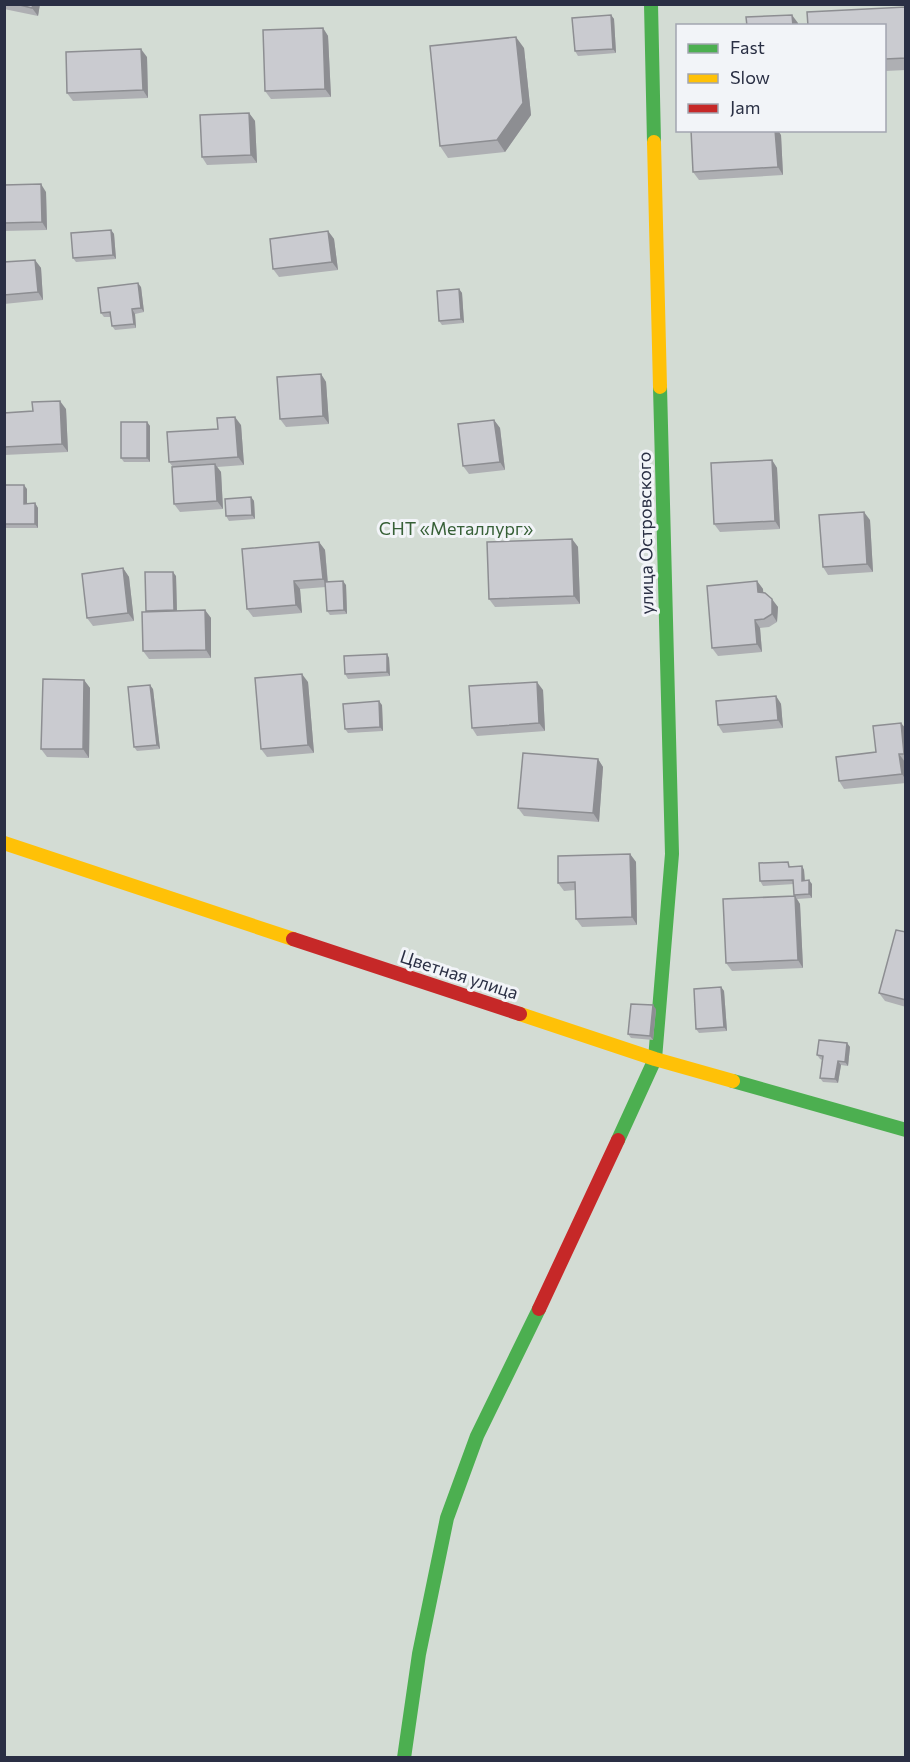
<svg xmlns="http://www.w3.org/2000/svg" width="910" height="1762" viewBox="0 0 910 1762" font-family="Commissioner,sans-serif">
	<rect width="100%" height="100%" fill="#e4e5e9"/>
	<path fill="#d3dcd4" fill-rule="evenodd" d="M 5,5 L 905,5 L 905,1757 L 5,1758 ZM 678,26 L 884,26 L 884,130 L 678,130 Z"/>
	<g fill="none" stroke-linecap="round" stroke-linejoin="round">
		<path stroke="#4caf50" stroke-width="14" d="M 651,4 L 654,142
			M 733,1081 L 906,1130
			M 618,1140 L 655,1059 L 672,854 L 660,387
			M 404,1758 L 419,1654 L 447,1518 L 477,1436 L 539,1309"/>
		<path stroke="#ffc107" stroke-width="14" d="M 654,142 L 660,387
			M 4,843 L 293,939
			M 520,1014 L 655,1059 L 733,1081"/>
		<path stroke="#c62828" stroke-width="14" d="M 293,939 L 520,1014
			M 539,1309 L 618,1140"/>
	</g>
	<path fill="#aeafb3" d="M 4,4 L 40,4 L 38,16 L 4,9 Z
		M 906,7 L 906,70 L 885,71 L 885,26 Z
		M 611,15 L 614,19 L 616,53 L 578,56 L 575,51 Z
		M 323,28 L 328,36 L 331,97 L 271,99 L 265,91 Z
		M 524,48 L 531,115 L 505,152 L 448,158 L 440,146 Z
		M 147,57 L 148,98 L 73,101 L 67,93 Z
		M 249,113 L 255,121 L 257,163 L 207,165 L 202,157 Z
		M 781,135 L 783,175 L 699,180 L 693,172 Z
		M 4,185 L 46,192 L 47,230 L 4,231 Z
		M 111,230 L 114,234 L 116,259 L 76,262 L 73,258 Z
		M 328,231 L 334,239 L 338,270 L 279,277 L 273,269 Z
		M 35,260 L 41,268 L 43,300 L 4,304 L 4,262 Z
		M 141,287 L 144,312 L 135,314 L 136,328 L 115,330 L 112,326 L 111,317 L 104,317 L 101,313 Z
		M 459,289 L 462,293 L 464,323 L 442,325 L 439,321 Z
		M 321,374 L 326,382 L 329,424 L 286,427 L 280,419 Z
		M 66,409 L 68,452 L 4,455 L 4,413 Z
		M 494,420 L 500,428 L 505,470 L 469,474 L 463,466 Z
		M 147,422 L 150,426 L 150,462 L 124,462 L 121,458 Z
		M 241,425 L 244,465 L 217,467 L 221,472 L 223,509 L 180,512 L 174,504 L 173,467 L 169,462 L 218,429 Z
		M 772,460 L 777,468 L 780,529 L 720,532 L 714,524 Z
		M 4,485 L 27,489 L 27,504 L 35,503 L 38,508 L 38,528 L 4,528 Z
		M 251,497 L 254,501 L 255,519 L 229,521 L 226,516 Z
		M 870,520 L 873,572 L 828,575 L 823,567 Z
		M 572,539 L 578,547 L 580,604 L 495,607 L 489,599 Z
		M 319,542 L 325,550 L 328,582 L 346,585 L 347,614 L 330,615 L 327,611 L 326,587 L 300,589 L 302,613 L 253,617 L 247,609 Z
		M 123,568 L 129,577 L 134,621 L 93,626 L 87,618 Z
		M 176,576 L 177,611 L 205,610 L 211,618 L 211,658 L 149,659 L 143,651 L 146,611 Z
		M 757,581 L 763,589 L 763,593 L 778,607 L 777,622 L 769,627 L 760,628 L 762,652 L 718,656 L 712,648 Z
		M 387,654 L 389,658 L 390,676 L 348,679 L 345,674 Z
		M 84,680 L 90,688 L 89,758 L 47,757 L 41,749 Z
		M 308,682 L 314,753 L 267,757 L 261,749 Z
		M 153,689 L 160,749 L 137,751 L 134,747 Z
		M 543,690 L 545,731 L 477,736 L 472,728 Z
		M 776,696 L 781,704 L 783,728 L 723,733 L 718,725 Z
		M 382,705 L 383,731 L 348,733 L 345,729 Z
		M 901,723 L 906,729 L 906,783 L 844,789 L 839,781 L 876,752 Z
		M 598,759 L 603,767 L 599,822 L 524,816 L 518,808 Z
		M 630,854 L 636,862 L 637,925 L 582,927 L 576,919 L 575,890 L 564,891 L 558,883 Z
		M 791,866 L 791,867 L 802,866 L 804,870 L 805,881 L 812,884 L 812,898 L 797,899 L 800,904 L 803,968 L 732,971 L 726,963 L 794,896 L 794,884 L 763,886 L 760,881 Z
		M 906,932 L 906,1007 L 885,1001 L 879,993 Z
		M 721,987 L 724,991 L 727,1031 L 699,1033 L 696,1029 Z
		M 656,1009 L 653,1040 L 631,1038 L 628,1034 Z
		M 847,1043 L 850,1047 L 848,1066 L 841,1065 L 838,1083 L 823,1082 L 820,1078 L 822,1060 L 820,1059 L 817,1055 Z"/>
	<path fill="#8d8e92" d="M 33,4 L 40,4 L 38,16 L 32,8 Z
		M 611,15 L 614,19 L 616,53 L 613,49 Z
		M 792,15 L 798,23 L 798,26 L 793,26 Z
		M 323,28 L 328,36 L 331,97 L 325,89 Z
		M 516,37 L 524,48 L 531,115 L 505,152 L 497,140 Z
		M 141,49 L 147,57 L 148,98 L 143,90 Z
		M 249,113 L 255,121 L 257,163 L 251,155 Z
		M 775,130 L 778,130 L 781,135 L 783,175 L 778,167 Z
		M 41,184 L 46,192 L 47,230 L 42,222 Z
		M 111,230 L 114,234 L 116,259 L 113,255 Z
		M 328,231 L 334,239 L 338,270 L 332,262 Z
		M 35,260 L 41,268 L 43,300 L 38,292 Z
		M 138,283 L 141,287 L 144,312 L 141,308 Z
		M 459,289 L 462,293 L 464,323 L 461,319 Z
		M 132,309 L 135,314 L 136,328 L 134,324 Z
		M 321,374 L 326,382 L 329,424 L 323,416 Z
		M 60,401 L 66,409 L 68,452 L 62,444 Z
		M 235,417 L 241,425 L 244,465 L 238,457 Z
		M 494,420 L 500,428 L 505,470 L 500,462 Z
		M 147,422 L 150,426 L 150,462 L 147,458 Z
		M 772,460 L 777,468 L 780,529 L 775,521 Z
		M 215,464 L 221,472 L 223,509 L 217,501 Z
		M 24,485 L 27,489 L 27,508 L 24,504 Z
		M 251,497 L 254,501 L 255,519 L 252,515 Z
		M 35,503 L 38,508 L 38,528 L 35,524 Z
		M 864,512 L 870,520 L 873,572 L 867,564 Z
		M 572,539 L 578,547 L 580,604 L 574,596 Z
		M 319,542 L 325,550 L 328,587 L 323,579 Z
		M 123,568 L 129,577 L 134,621 L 128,613 Z
		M 173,572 L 176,576 L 177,614 L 174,610 Z
		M 294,581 L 300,589 L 302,613 L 296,605 Z
		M 343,581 L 346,585 L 347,614 L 344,610 Z
		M 757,581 L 763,589 L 764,600 L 758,592 Z
		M 772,599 L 778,607 L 777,622 L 772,614 Z
		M 205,610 L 211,618 L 211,658 L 206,650 Z
		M 755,620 L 760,628 L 762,652 L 757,644 Z
		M 387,654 L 389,658 L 390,676 L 387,672 Z
		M 302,674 L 308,682 L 314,753 L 308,745 Z
		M 84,680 L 90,688 L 89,758 L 83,749 Z
		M 537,682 L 543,690 L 545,731 L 539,723 Z
		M 150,685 L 153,689 L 160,749 L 157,745 Z
		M 776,696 L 781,704 L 783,728 L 778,720 Z
		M 379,701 L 382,705 L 383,731 L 380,727 Z
		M 901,723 L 906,729 L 906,755 L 904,754 Z
		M 899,754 L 905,762 L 906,780 L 902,774 Z
		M 598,759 L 603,767 L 599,822 L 593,813 Z
		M 630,854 L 636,862 L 637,925 L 632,917 Z
		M 802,866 L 804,870 L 805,885 L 802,881 Z
		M 809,880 L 812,884 L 812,898 L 809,894 Z
		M 795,896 L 800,904 L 803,968 L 798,960 Z
		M 721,987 L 724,991 L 727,1031 L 724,1027 Z
		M 653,1005 L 656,1009 L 653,1040 L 650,1036 Z
		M 847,1043 L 850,1047 L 848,1066 L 845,1062 Z
		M 838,1061 L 841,1065 L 838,1083 L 835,1079 Z"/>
	<path fill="#cacbd0" stroke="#8d8e92" stroke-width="1.5" d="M 16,4 L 33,4 L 32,8 Z
		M 906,7 L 906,58 L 885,59 L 885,26 L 808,26 L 807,12 Z
		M 611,15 L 613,49 L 575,51 L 572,18 Z
		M 792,15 L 793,26 L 747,26 L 746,17 Z
		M 323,28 L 325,89 L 265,91 L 263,30 Z
		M 516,37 L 523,103 L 497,140 L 440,146 L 430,46 Z
		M 141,49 L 143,90 L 67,93 L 66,52 Z
		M 249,113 L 251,155 L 202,157 L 200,115 Z
		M 691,130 L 775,130 L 778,167 L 693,172 Z
		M 41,184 L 42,222 L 4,223 L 4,185 Z
		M 111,230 L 113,255 L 73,258 L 71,233 Z
		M 328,231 L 332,262 L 273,269 L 270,239 Z
		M 35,260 L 38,292 L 4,295 L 4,262 Z
		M 138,283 L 141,308 L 132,309 L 134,324 L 112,326 L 110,312 L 101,313 L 98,288 Z
		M 459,289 L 461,319 L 439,321 L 437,291 Z
		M 321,374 L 323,416 L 280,419 L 277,377 Z
		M 60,401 L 62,444 L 4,447 L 4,413 L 33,411 L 32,402 Z
		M 235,417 L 238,457 L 169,462 L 167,432 L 218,429 L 217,418 Z
		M 494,420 L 500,462 L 463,466 L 458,424 Z
		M 121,422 L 147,422 L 147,458 L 121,458 Z
		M 772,460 L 775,521 L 714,524 L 711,463 Z
		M 215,464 L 217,501 L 174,504 L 172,467 Z
		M 4,485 L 24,485 L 24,504 L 35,503 L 35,524 L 4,524 Z
		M 251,497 L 252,515 L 226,516 L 225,499 Z
		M 864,512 L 867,564 L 823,567 L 819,515 Z
		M 572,539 L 574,596 L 489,599 L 487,542 Z
		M 319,542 L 323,579 L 294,581 L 296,605 L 247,609 L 242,549 Z
		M 123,568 L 128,613 L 87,618 L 82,574 Z
		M 145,572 L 173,572 L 174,610 L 146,611 Z
		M 343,581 L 344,610 L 327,611 L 325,582 Z
		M 757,581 L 758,592 L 765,593 L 772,599 L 772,614 L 764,619 L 755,620 L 757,644 L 712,648 L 707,586 Z
		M 205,610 L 206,650 L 143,651 L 142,612 Z
		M 387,654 L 387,672 L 345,674 L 344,656 Z
		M 302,674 L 308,745 L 261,749 L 255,678 Z
		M 43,679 L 84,680 L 83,749 L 41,749 Z
		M 537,682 L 539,723 L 472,728 L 469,686 Z
		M 150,685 L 157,745 L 134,747 L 128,687 Z
		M 776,696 L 778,720 L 718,725 L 716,701 Z
		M 379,701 L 380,727 L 345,729 L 343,704 Z
		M 901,723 L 904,754 L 899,754 L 902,774 L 839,781 L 836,757 L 876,752 L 873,726 Z
		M 523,753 L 598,759 L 593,813 L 518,808 Z
		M 630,854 L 632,917 L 576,919 L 575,882 L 558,883 L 558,856 Z
		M 788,862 L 789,867 L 802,866 L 802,881 L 809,880 L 809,894 L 794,895 L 793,880 L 760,881 L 759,863 Z
		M 795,896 L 798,960 L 726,963 L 723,899 Z
		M 896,930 L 906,932 L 906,1000 L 879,993 Z
		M 721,987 L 724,1027 L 696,1029 L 694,989 Z
		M 631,1004 L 653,1005 L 650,1036 L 628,1034 Z
		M 819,1040 L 847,1043 L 845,1062 L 838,1061 L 835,1079 L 820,1078 L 823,1056 L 817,1055 Z"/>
	<g text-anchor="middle" stroke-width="6" stroke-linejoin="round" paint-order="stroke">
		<g font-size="18" fill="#376037" stroke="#f2f4f8">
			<text x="456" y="535">СНТ «Металлург»</text>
		</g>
		<g font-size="18" fill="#2a2f44" stroke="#f2f4f8">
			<text transform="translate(646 533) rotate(-91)" y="6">улица Островского</text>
			<text transform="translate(459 975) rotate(18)" y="6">Цветная улица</text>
		</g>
	</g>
	<rect width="910" height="1762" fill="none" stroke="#2a2f44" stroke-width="12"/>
	<rect x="676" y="24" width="210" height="108" fill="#f2f4f8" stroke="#a2a5b0" stroke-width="1.5"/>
	<rect x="688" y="44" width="30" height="9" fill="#4caf50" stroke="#a2a5b0" stroke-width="1.5"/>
	<text x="730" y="54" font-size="18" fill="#2a2f44">Fast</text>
	<rect x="688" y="74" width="30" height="9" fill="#ffc107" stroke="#a2a5b0" stroke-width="1.5"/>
	<text x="730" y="84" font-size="18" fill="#2a2f44">Slow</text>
	<rect x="688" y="104" width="30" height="9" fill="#c62828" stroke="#a2a5b0" stroke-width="1.5"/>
	<text x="730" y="114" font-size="18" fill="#2a2f44">Jam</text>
</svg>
